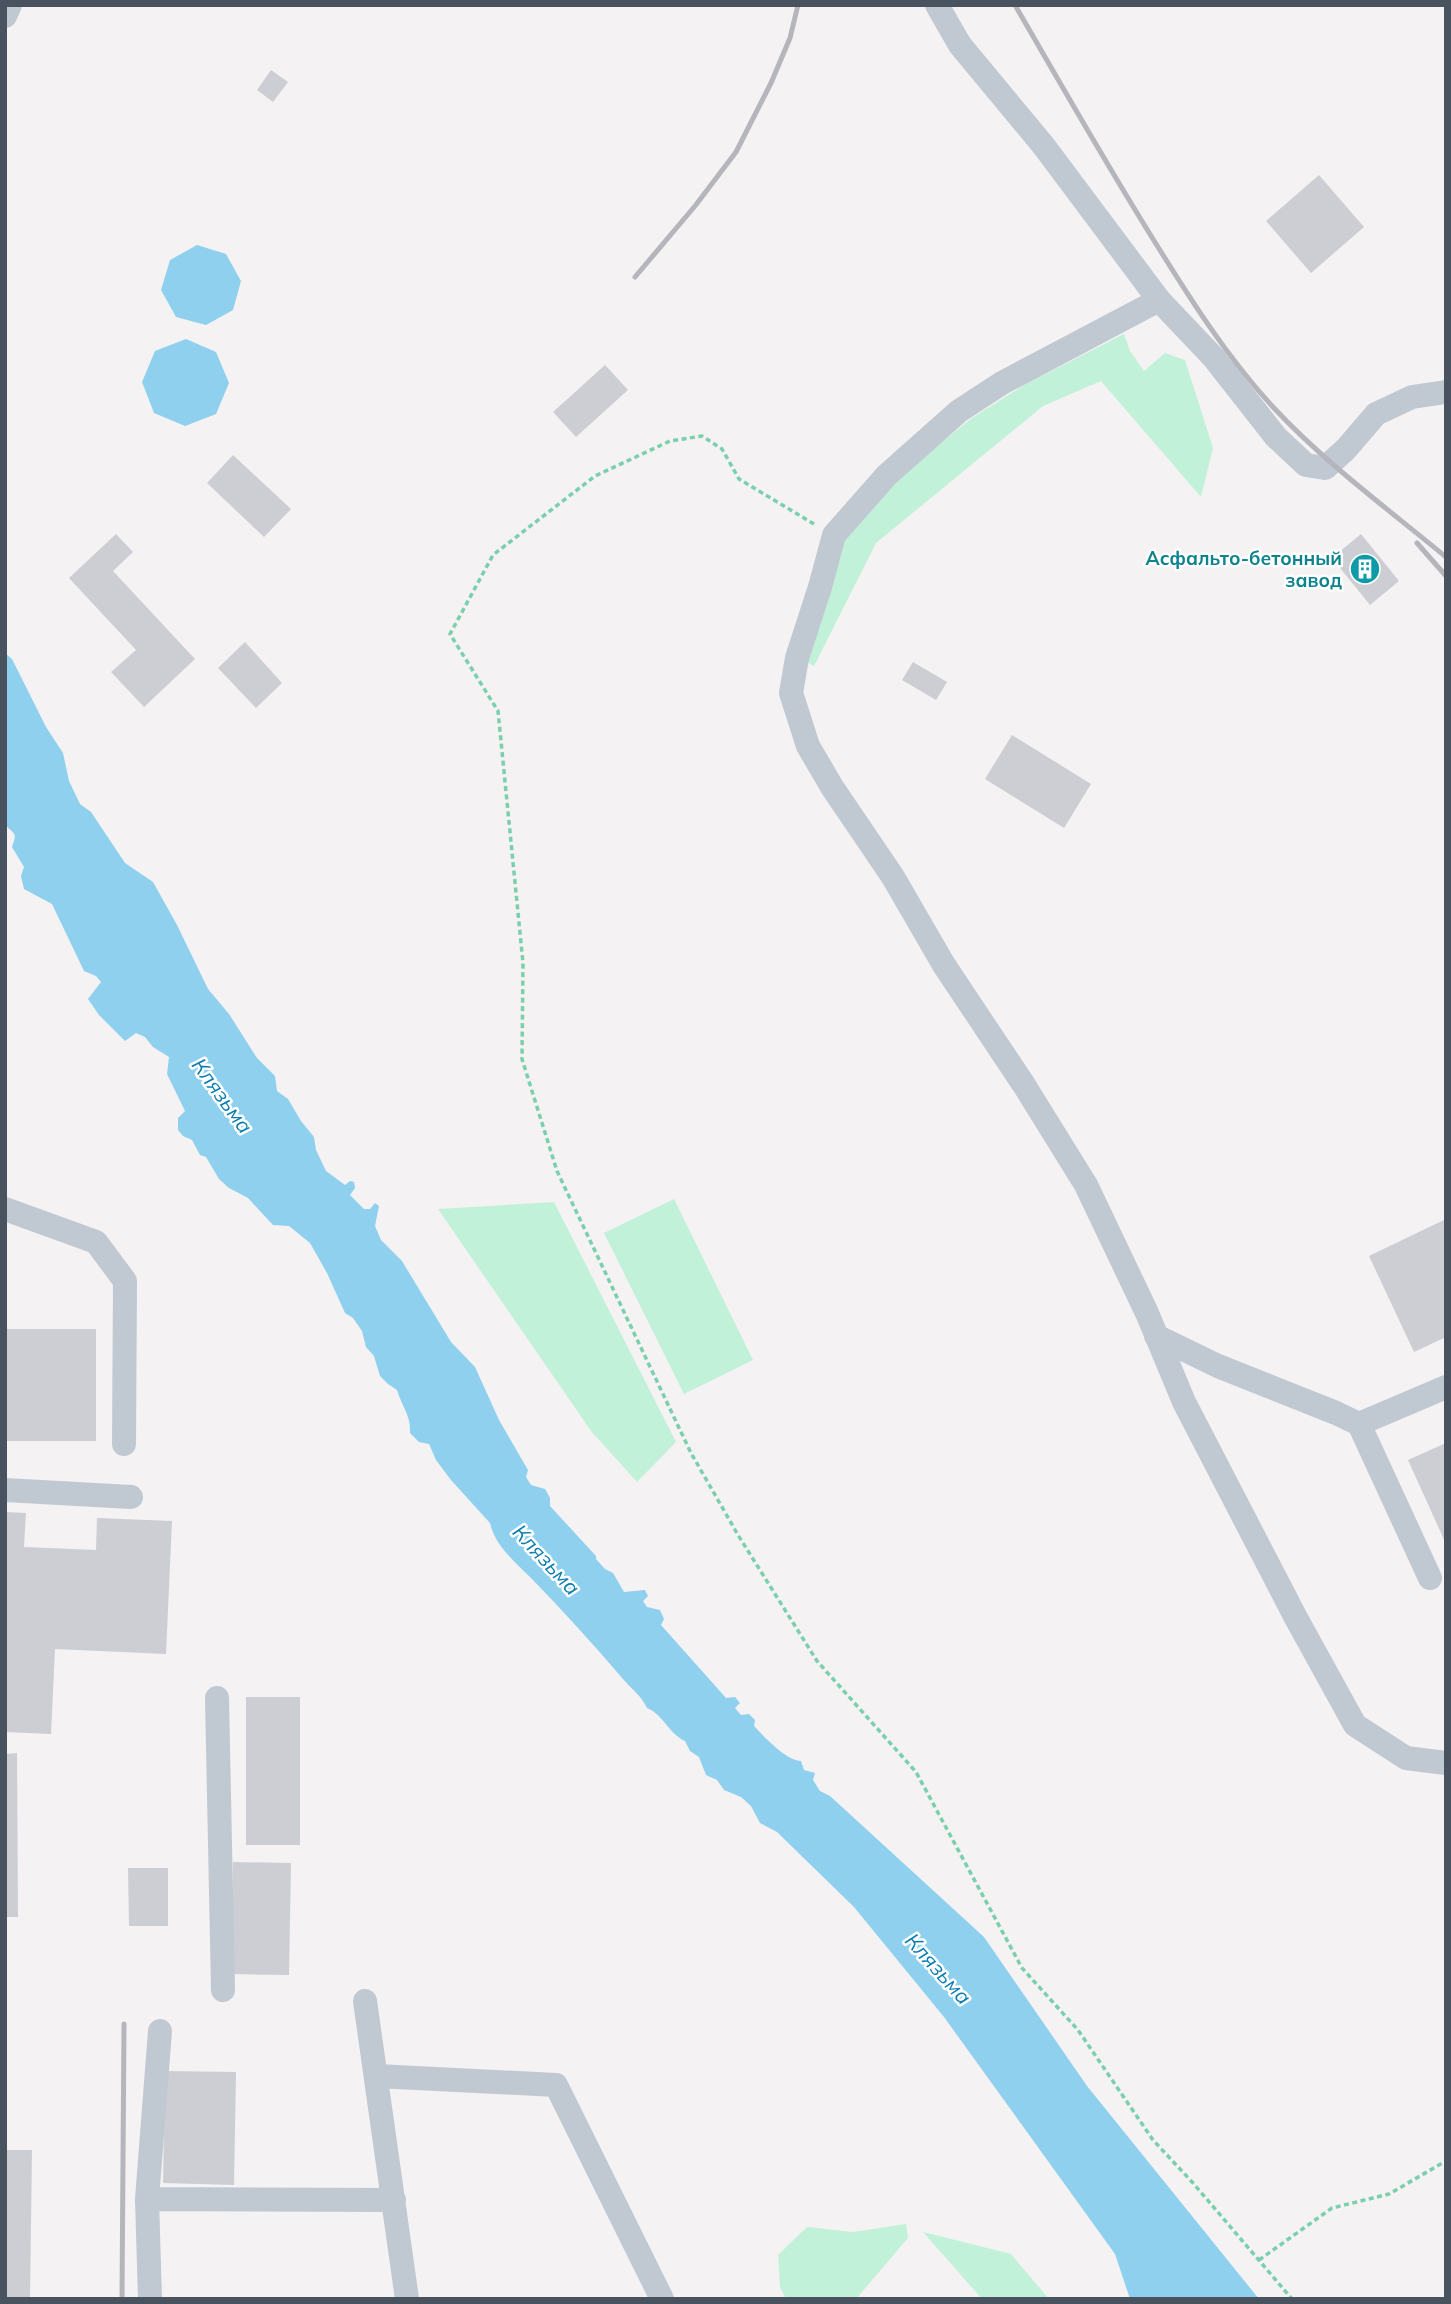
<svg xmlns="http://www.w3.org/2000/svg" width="1451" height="2304" viewBox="0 0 1451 2304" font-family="Mulish,sans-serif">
	<rect width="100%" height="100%" fill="#f4f2f2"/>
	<path fill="#c2f1d9" d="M 1124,334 L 1130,351 L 1144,371 L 1165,353 L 1185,360 L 1213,448 L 1201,497 L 1101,381 L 1043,406 L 876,543 L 814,666 L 805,661 L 842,538 L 887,486 L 972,418 L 1026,384 Z
		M 674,1199 L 753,1360 L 684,1394 L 604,1233 Z
		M 554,1202 L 676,1442 L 637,1482 L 591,1431 L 438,1209 Z
		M 906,2224 L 908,2238 L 856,2299 L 786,2299 L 780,2287 L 778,2255 L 807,2227 L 853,2232 Z
		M 923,2232 L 1011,2254 L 1049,2299 L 982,2299 Z"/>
	<path fill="#8fd0ee" d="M 197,245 L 226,254 L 241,281 L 233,310 L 206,325 L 176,317 L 161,290 L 170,260 Z
		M 186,339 L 216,352 L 229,383 L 216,414 L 185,426 L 154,413 L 142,382 L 155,351 Z
		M 5,653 L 12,659 L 46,727 L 63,753 L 69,781 L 80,804 L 91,812 L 125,863 L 153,882 L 177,925 L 208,989 L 229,1014 L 257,1058 L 275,1076 L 277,1091 L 288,1099 L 301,1121 L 314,1137 L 316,1150 L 326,1171 L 345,1185 L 350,1181 L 354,1182 L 355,1188 L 350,1195 L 364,1209 L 370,1209 L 375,1203 L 379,1206 L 375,1226 L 381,1240 L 402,1261 L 451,1342 L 475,1367 L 499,1420 L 528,1470 L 526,1477 L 531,1485 L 545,1489 L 550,1498 L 550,1506 L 596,1556 L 596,1559 L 605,1569 L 613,1573 L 624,1592 L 645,1590 L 648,1596 L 643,1601 L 647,1607 L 660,1610 L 664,1619 L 661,1625 L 726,1698 L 735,1697 L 740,1703 L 735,1708 L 741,1715 L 749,1714 L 755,1720 L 754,1726 C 764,1737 787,1761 801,1761 L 804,1770 L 815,1773 L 813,1780 L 820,1791 L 830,1796 L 984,1937 L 1087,2086 L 1259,2299 L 1130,2299 L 1115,2254 L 944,2017 L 854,1907 L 777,1832 L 760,1823 L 751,1806 L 741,1797 L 724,1790 L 717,1780 L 706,1775 L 699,1757 L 690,1751 L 685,1741 C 668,1733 664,1715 647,1708 C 641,1695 632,1690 623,1679 C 594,1645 563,1611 532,1579 C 515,1561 496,1548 490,1523 L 451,1480 L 436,1460 L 429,1444 L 419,1442 L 410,1433 C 411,1415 402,1407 397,1390 L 388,1384 L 380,1376 L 374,1356 L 366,1347 L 362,1331 L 353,1318 L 345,1313 L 327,1273 L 310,1243 L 289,1226 L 273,1225 L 248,1198 L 229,1188 L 219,1179 L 206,1157 L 200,1155 L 192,1140 L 183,1136 L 178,1130 L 178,1118 L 185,1111 L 167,1074 L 169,1057 L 153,1047 L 145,1037 L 136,1033 L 125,1041 L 99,1015 L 88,999 L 101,982 L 96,976 L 84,971 L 52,904 L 24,889 L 21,876 L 24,867 L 12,847 C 18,830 14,836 5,824 Z"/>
	<path fill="#ccced4" d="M 271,70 L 288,82 L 273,102 L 257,90 Z
		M 1319,175 L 1364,227 L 1311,273 L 1266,221 Z
		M 605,365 L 628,390 L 576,437 L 553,412 Z
		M 233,455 L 291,509 L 264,537 L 207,483 Z
		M 116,534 L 133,552 L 113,571 L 195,659 L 144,707 L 111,672 L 136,650 L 69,578 Z
		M 1361,534 L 1399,581 L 1370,605 L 1332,558 Z
		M 245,642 L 282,683 L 256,708 L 218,668 Z
		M 913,662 L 947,682 L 936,700 L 902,680 Z
		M 1012,735 L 1091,784 L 1064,828 L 985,779 Z
		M 1446,1219 L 1446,1337 L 1414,1352 L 1369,1256 Z
		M 5,1329 L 96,1329 L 96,1441 L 5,1441 Z
		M 1446,1443 L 1446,1544 L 1408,1460 Z
		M 5,1512 L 26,1513 L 24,1547 L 96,1550 L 97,1518 L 172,1521 L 166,1654 L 55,1649 L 51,1734 L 5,1732 Z
		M 246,1697 L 300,1697 L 300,1845 L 246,1845 Z
		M 17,1753 L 18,1917 L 5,1917 L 5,1754 Z
		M 233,1862 L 291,1863 L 289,1975 L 231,1974 Z
		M 128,1868 L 168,1868 L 168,1926 L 129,1926 Z
		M 165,2071 L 236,2072 L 234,2185 L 163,2183 Z
		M 5,2150 L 32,2150 L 30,2299 L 5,2299 Z"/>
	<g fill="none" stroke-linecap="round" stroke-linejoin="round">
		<path stroke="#79cfae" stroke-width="3.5" stroke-dasharray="5 3.5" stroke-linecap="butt" d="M 814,524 L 739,479 L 722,449 L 702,436 L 670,441 L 595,476 L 493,555 L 450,634 L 498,711 L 523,963 L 522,1059 L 557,1171 L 691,1453 L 738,1535 L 817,1661 L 916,1772 L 1022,1968 L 1078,2030 L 1153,2140 L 1193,2183 L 1292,2299
			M 1259,2260 L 1332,2208 L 1389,2194 L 1446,2161"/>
		<path stroke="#c0c8d1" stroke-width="24" d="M 937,5 L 960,45 L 1043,145 L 1159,300 L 1214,358 L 1276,437 L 1306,465 L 1325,468 L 1346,449 L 1376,414 L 1412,397 L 1446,392
			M 5,16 L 10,5
			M 1159,300 L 1002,383 L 959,411 L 887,475 L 834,535 L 820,587 L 797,658 L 791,693 L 808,746 L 832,787 L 893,877 L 944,965 L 1024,1085 L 1086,1185 L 1147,1313 L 1184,1402 L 1296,1618 L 1355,1725 L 1406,1758 L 1446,1763
			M 5,1209 L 96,1242 L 125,1281 L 124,1444
			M 1156,1336 L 1218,1366 L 1336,1413 L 1359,1424 L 1430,1578
			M 1359,1424 L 1446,1387
			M 5,1490 L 131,1497
			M 217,1698 L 223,1990
			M 365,2001 L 407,2299
			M 377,2076 L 556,2085 L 662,2299
			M 147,2199 L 160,2031
			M 150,2299 L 147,2199 L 394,2200"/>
		<path stroke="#b4b6bc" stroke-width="5" d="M 1015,5 C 1060,83 1105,162 1153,239 C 1189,297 1226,356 1273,407 C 1325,463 1388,509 1446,557
			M 635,277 L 695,206 L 736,152 L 771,83 L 790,38 L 798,5
			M 1417,543 L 1446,576
			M 122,2299 L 124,2024"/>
	</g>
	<defs>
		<g id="building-disc" transform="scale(1.575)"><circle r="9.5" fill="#0f9aa8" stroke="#fff"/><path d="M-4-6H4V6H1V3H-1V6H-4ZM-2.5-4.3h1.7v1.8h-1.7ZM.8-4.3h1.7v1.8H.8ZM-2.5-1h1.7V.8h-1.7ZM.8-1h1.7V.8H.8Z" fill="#fff"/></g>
	</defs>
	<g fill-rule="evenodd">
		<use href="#building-disc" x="1365" y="569"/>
	</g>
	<g text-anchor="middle" stroke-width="5" stroke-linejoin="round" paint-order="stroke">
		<g font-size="19" font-weight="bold" fill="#0d838f" stroke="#fff" text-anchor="end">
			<text x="1342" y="565">Асфальто-бетонный<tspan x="1342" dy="22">завод</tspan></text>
		</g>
		<g font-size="21" font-style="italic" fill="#0b7db1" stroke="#fff">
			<text transform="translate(222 1096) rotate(54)" y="7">Клязьма</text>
			<text transform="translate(546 1560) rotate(47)" y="7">Клязьма</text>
			<text transform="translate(938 1969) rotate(48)" y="7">Клязьма</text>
		</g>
	</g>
	<rect width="1451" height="2304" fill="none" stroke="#495360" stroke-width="14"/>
</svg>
